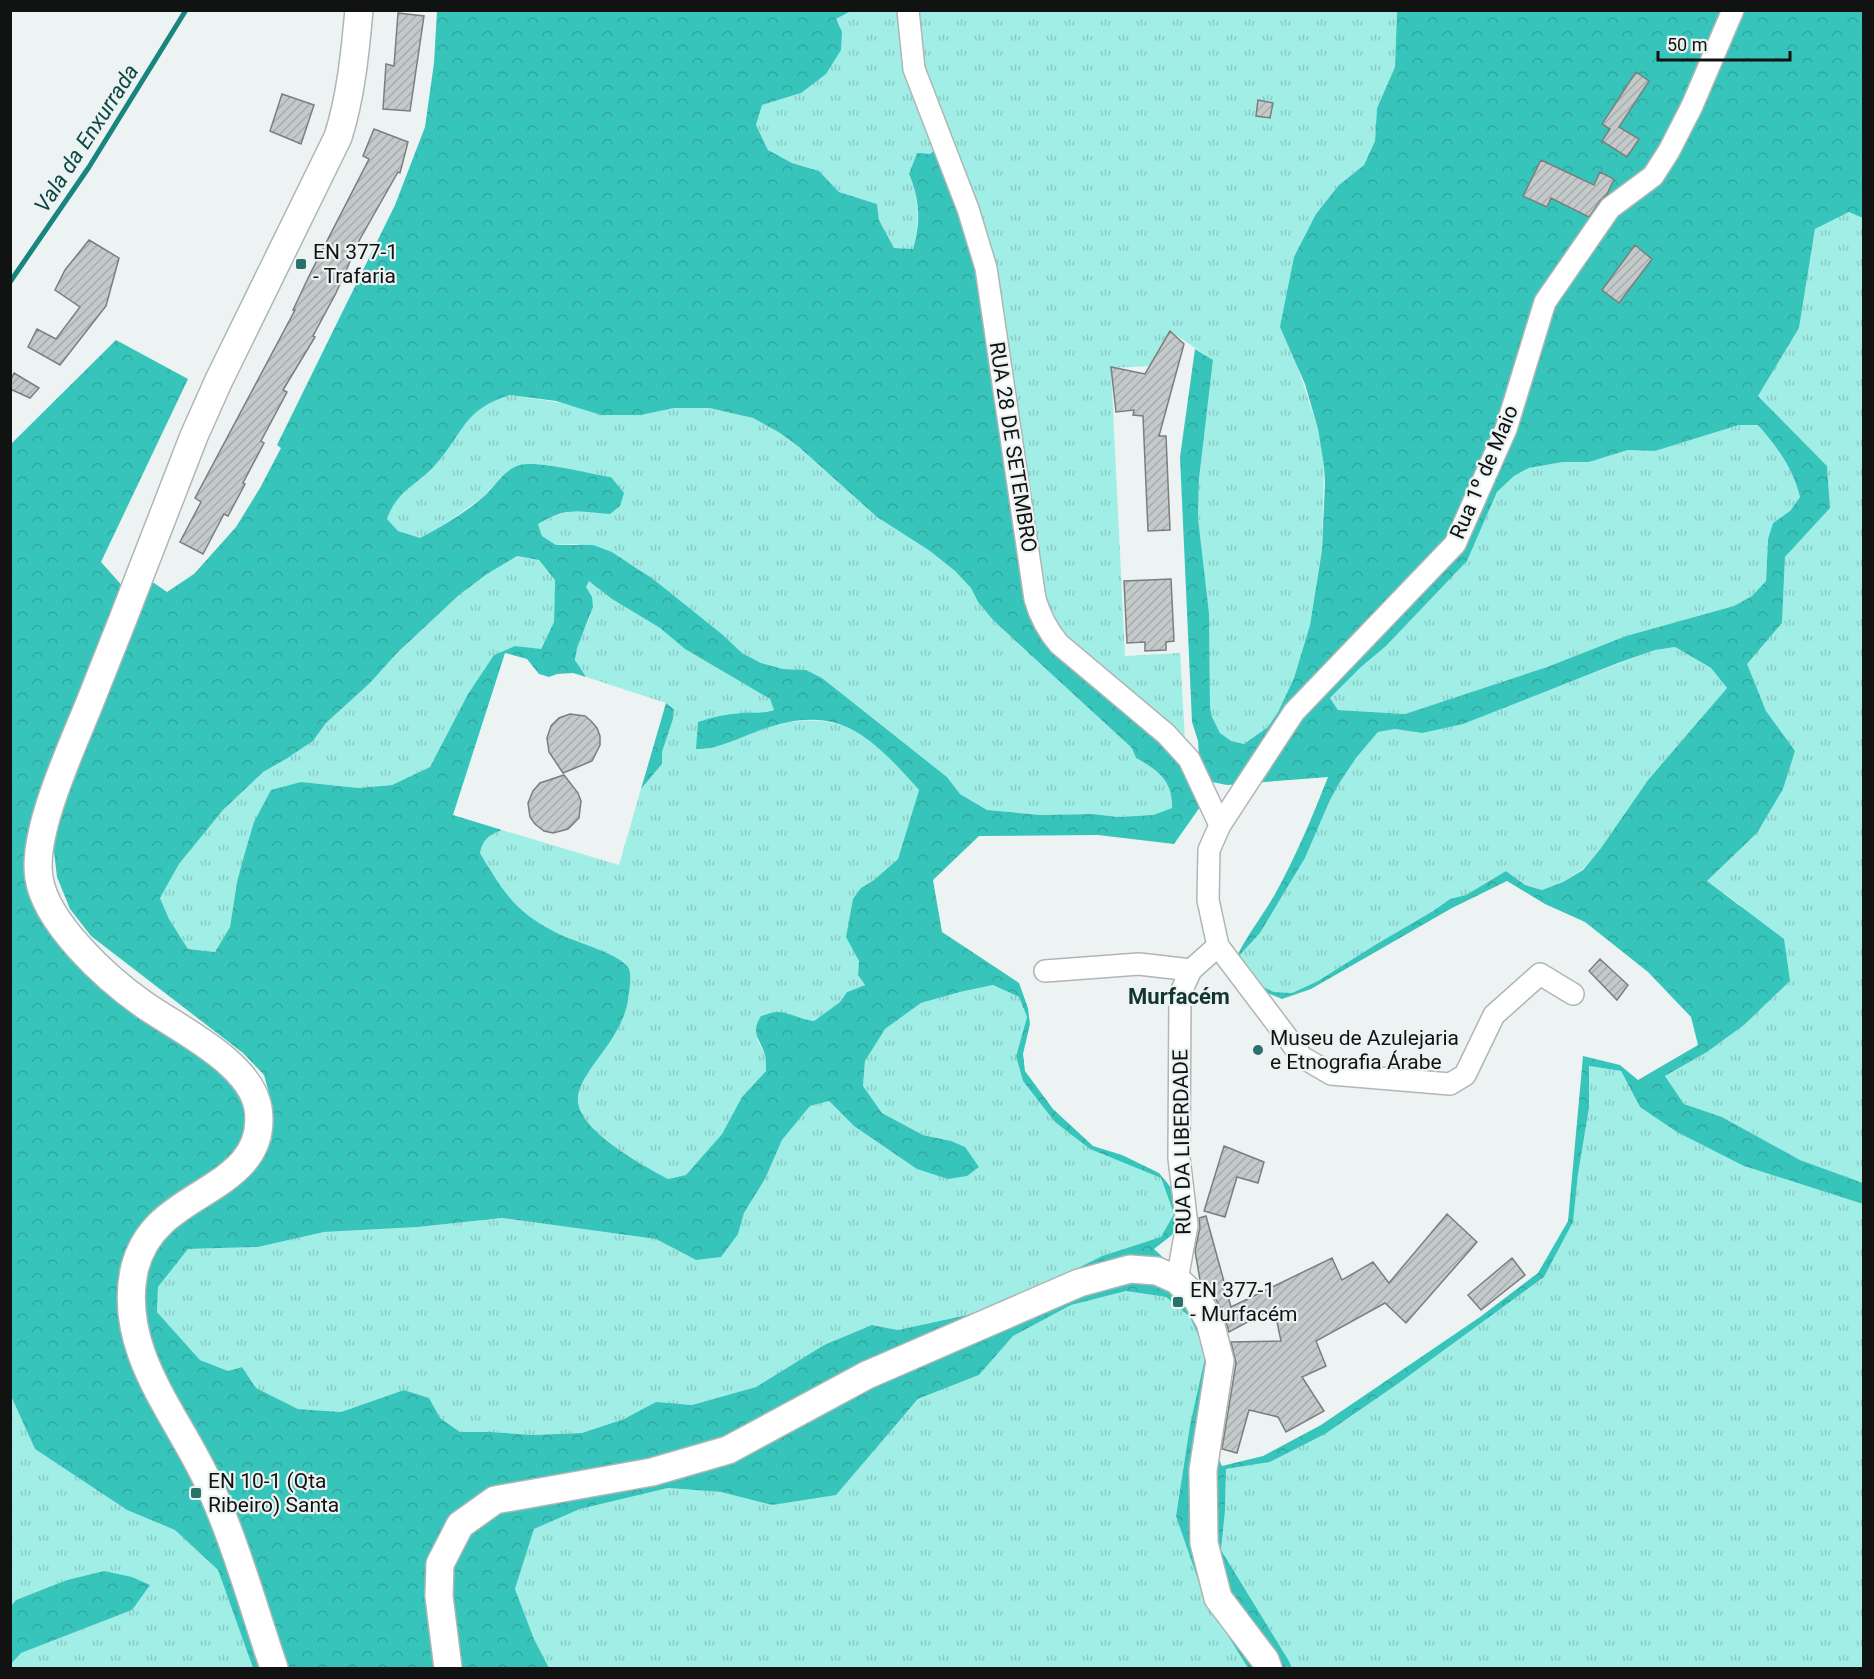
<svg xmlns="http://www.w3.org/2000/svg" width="1874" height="1679" viewBox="0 0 1874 1679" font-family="Roboto,sans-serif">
	<defs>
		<pattern id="grass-tufts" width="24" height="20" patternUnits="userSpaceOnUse" patternTransform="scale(1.5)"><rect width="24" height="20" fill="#a1eee7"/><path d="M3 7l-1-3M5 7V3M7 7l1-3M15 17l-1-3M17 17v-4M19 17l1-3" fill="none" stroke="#8acbc5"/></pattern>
		<pattern id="forest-crowns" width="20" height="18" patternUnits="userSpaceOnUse" patternTransform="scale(1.5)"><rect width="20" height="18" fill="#37c5bb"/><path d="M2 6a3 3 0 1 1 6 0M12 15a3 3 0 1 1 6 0" fill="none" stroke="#30a8a0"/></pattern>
		<pattern id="building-hatch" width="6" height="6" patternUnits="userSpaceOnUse" patternTransform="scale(1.5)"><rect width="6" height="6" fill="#c3cac9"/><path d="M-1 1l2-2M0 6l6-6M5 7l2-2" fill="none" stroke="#a6adac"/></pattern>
	</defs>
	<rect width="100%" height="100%" fill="#ecf3f2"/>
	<path fill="url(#grass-tufts)" d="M 851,11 L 902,11 L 938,147 L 909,174 C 920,201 920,221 913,249 L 894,248 L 879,220 L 877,204 L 839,192 L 819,171 L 792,163 L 768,150 L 756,125 L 762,105 L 801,93 L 836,19 Z
		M 914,11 L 1397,11 L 1395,67 L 1377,108 L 1375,141 L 1364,165 L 1339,185 L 1295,359 L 1318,429 L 1324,466 L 1322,550 L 1310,625 L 1294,678 L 1278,712 L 1268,727 L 1244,744 C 1223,744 1213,726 1210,707 L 1209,613 L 1198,518 L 1199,479 L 1213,360 L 1170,331 L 1149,366 L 1111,368 L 1125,656 L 1180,653 L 1185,741 L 1048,622 L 931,104 Z
		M 1849,212 L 1864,218 L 1863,1183 L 1800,1160 L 1722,1117 L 1684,1104 L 1665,1076 L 1707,1052 L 1744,1025 L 1790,981 L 1739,904 L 1707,881 L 1757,833 L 1795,752 L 1766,711 L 1746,664 L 1782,623 L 1785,557 L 1830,508 L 1827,466 L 1758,396 L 1799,328 L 1815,229 Z
		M 510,395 L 641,415 L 674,408 L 709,408 L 753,418 L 780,433 L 799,447 L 877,517 L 930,551 L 955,571 L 971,588 L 978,602 L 993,620 L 1133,748 L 1136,758 C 1158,770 1173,781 1172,808 L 1153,815 L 1118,817 L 1093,814 L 1041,815 L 987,810 L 960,794 L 947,777 L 822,678 L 806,670 L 783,669 L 761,663 L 742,653 L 723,635 L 637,568 L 612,552 L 575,544 L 556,545 L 542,536 L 538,524 C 568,507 577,512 610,514 L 611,477 L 535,464 L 501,477 L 483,497 L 440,528 L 420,539 L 398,531 L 387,519 L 392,505 L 418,479 L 471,416 L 490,401 Z
		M 1758,424 C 1777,447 1793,468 1800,497 L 1790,511 L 1773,523 L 1768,539 L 1766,581 L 1752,596 L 1734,606 L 1626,636 L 1547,667 L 1405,714 L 1338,710 L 1330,698 L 1361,667 L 1386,646 L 1467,561 L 1497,492 L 1514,476 L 1530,468 L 1563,462 L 1589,462 L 1628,450 L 1655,451 L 1739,425 Z
		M 516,556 L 539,560 L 555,580 L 554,622 L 540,650 L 515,646 L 494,655 L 468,694 L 430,767 L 392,785 L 359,788 L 301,782 L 237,882 L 230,927 L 215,952 L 188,949 L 169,919 L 160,898 L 179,864 L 223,810 L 263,771 L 286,759 L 313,741 L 326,723 L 370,683 L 397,653 L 459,595 L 487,574 Z
		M 589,580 L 612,599 L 660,628 L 685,649 L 770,699 L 774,710 L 766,713 L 738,713 L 714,717 L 705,749 C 726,744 745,734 766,728 C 842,705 872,737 919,790 L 898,859 L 874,880 L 861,888 L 856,953 L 859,961 L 858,975 L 865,985 L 847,992 L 840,1002 L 814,1021 L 802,1020 L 787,1013 L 757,1039 L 765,1055 L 767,1070 L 742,1097 L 722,1134 L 686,1175 L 667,1179 C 644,1166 592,1137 581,1113 C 567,1086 607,1052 618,1029 C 621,1021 625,1012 627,1003 C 631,989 628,977 625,963 C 590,944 536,933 510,901 C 499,886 489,869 480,853 C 483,839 489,835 502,830 L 619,865 L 641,789 L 662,764 L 662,752 L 673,719 L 674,708 L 666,703 L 586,677 C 583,672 577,666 576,661 C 569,637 605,620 586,587 Z
		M 1675,647 L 1711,668 L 1727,688 L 1648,780 L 1601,848 L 1583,869 L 1563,882 L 1542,890 L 1525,885 L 1506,871 L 1466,895 L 1450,899 L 1433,911 L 1375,945 L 1318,981 L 1292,993 L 1274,992 L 1259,985 L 1245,969 L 1239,956 L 1260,933 L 1305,858 L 1330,800 L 1340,782 L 1356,758 L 1378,732 L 1395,729 L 1422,733 L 1513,703 L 1655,650 Z
		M 993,985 L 1019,997 L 1027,1017 L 1016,1055 L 1023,1081 L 1090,1149 L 1161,1178 L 1174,1214 L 1162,1237 L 1102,1256 L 1028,1293 L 967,1315 L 898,1330 L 872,1325 L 824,1345 L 756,1387 L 692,1405 L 656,1403 L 624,1419 L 582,1433 L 533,1435 L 491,1432 L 460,1432 L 440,1418 L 428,1398 L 404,1390 L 341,1412 L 298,1409 L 256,1388 L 242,1367 L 228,1371 L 200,1360 L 157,1312 L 158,1287 L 188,1249 L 258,1247 L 324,1232 L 418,1227 L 502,1218 L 656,1239 L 696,1260 L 738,1234 L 744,1213 L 765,1179 L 782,1140 L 810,1106 L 829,1101 L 854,1126 L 951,1141 L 923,1135 L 882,1113 L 863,1086 L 865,1061 L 885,1029 L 921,1003 L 960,992 Z
		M 1589,1066 L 1621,1071 L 1640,1107 L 1744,1166 L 1863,1204 L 1863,1668 L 1292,1668 L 1289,1661 L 1221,1550 L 1225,1511 L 1226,1469 L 1270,1462 L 1325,1434 L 1399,1383 L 1544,1277 L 1573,1222 L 1578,1174 L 1589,1108 Z
		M 1126,1291 L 1166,1297 L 1190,1317 L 1206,1353 L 1190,1425 L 1176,1516 L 1248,1668 L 549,1668 L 534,1639 L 515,1589 L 534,1529 L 580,1509 L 668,1488 L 721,1492 L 772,1505 L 883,1439 L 919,1399 L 979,1375 L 1013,1336 L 1071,1305 Z
		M 11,1396 L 35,1449 L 127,1510 L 175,1530 L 218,1570 L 253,1668 L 11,1668 L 11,1664 L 21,1653 L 132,1610 L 104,1571 L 67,1580 L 16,1600 L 11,1606 Z"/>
	<path fill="url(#forest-crowns)" fill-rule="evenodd" d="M 437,11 L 851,11 L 836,19 L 842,32 L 841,50 L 826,74 L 801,93 L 762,105 L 756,125 L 768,150 L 792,163 L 819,171 L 839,192 L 877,204 L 879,220 L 894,248 L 913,249 C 921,222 920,200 909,174 L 917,153 L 930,154 L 938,147 L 963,211 L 981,269 L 1031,600 L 1040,626 L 1055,647 L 1163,737 L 1186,762 L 1195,787 L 1200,807 L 1174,844 L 1098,835 L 979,836 L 933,880 L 942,932 L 1019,983 L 1028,1008 L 1030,1024 L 1023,1054 L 1025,1071 L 1053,1109 L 1093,1146 L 1122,1155 L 1159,1173 L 1173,1190 L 1179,1218 L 1172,1235 L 1154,1249 L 1204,1295 L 1216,1322 L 1227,1359 L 1224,1391 L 1214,1449 L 1222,1466 L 1263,1456 L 1321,1425 L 1480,1317 L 1538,1273 L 1568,1221 L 1583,1056 L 1620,1065 L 1638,1080 L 1698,1045 L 1691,1017 L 1648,972 L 1585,922 L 1545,904 L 1507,881 L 1452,908 L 1311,989 L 1282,999 L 1260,990 L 1235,960 C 1246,937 1261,918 1274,896 C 1295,858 1312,818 1328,777 L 1227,785 L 1212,782 L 1200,770 L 1198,741 L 1192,722 L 1180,457 L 1195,349 L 1213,360 L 1199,479 L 1198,518 L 1209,613 L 1210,707 L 1212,717 L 1220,733 L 1231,741 L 1244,744 L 1268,727 L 1278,712 L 1294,678 L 1310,625 L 1322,550 L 1325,483 L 1324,466 L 1318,429 L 1305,384 L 1280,327 L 1294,257 L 1316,214 L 1339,185 L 1364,165 L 1375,141 L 1377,108 L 1395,67 L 1397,11 L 1863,11 L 1863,218 L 1849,212 L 1815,229 L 1799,328 L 1758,396 L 1827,466 L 1830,508 L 1785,557 L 1782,623 L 1747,664 L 1766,711 L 1795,751 L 1783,789 L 1757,833 L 1707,881 L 1784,939 L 1790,981 L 1744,1025 L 1707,1052 L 1665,1076 L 1684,1104 L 1722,1117 L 1800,1160 L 1863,1183 L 1863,1204 L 1744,1166 L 1677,1132 L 1640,1107 L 1621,1071 L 1589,1066 L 1589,1108 L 1578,1174 L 1573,1222 L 1544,1277 L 1399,1383 L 1325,1434 L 1270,1462 L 1226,1469 L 1225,1511 L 1221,1550 L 1289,1661 L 1292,1668 L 1288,1668 L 1286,1665 L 1287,1668 L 1248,1668 L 1204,1597 L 1176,1516 L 1190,1425 L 1206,1353 L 1190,1317 L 1166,1297 L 1126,1291 L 1071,1305 L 1013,1336 L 979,1375 L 918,1399 L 836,1495 L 772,1505 L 721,1492 L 668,1488 L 580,1509 L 534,1529 L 515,1589 L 534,1639 L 549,1668 L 253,1668 L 218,1570 L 175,1530 L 127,1510 L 35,1449 L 11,1396 L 11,444 L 116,340 L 188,379 L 101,562 L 126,590 L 30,831 L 27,872 L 41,910 L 71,949 L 149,1017 L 219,1063 L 241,1086 L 248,1110 L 245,1131 L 268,1146 L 272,1139 L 272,1104 L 264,1075 L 243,1053 L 91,936 L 70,909 L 57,877 L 53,843 L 58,809 L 147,581 L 154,583 L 167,592 L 194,574 L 236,527 L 260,488 L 281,448 L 277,445 L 395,205 L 425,127 L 434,63 ZM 510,395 L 556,401 L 601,415 L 641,415 L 674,408 L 709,408 L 753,418 L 780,433 L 799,447 L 877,517 L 930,551 L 955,571 L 971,588 L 978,602 L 993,620 L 1132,748 L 1136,758 C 1158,770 1173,781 1172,808 L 1153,815 L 1118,817 L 1093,814 L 1041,815 L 987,810 L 960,794 L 947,777 L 822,678 L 806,670 L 783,669 L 761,663 L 742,653 L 723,635 L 653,579 L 612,552 L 593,545 L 556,545 L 542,536 L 538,524 C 567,506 578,512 610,514 L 620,506 L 624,493 L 611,477 C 591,474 537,460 520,465 C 504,469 494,488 482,498 C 463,514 442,527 420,538 L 398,531 L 387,519 C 397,490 418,485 436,464 C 464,432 464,409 510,395 ZM 1739,425 L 1758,425 C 1777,447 1793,468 1800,497 L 1790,511 L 1773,523 L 1768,539 L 1766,581 L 1752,596 L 1734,606 L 1626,636 L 1547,667 L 1405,714 L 1338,710 L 1330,698 L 1361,667 L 1386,646 L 1467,561 L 1497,492 L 1514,476 L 1529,468 L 1563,462 L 1589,462 L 1628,450 L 1655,451 ZM 517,556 L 539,560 L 555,580 L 554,622 L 541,649 L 515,646 L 494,655 L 468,694 L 430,767 L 392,785 L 359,788 L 301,782 L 271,790 L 254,822 L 246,849 L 237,882 L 230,927 L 215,952 L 188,949 L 169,919 L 160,898 L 179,864 L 223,810 L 263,772 L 286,759 L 313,741 L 326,723 L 370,683 L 397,653 L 459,595 L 487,574 ZM 589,581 L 612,599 L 660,628 L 685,649 L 770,699 L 774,710 C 763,714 752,712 741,713 C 726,714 712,717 698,722 L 696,749 C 717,750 738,738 758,731 C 837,701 869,734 919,790 L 898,859 L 874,880 L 861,888 L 853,899 L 846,937 L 859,961 L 858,975 L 865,985 L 847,992 L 840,1002 L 814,1021 C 801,1020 788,1011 776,1012 C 771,1012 766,1015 761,1016 C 750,1034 760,1038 765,1055 C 766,1059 766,1066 766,1071 L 742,1097 L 722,1134 L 686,1175 L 668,1179 C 644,1166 579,1131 578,1101 C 577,1089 587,1074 594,1064 C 608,1045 624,1025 628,1000 C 629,991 632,978 629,969 C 623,955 576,942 561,935 C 516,913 505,895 480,853 C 483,839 489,835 502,830 L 453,815 L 505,653 L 527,659 L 539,674 L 549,677 L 557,674 L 573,673 L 586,677 L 575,660 L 577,648 L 593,607 L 592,597 L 586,587 ZM 1675,647 L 1711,668 L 1727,688 L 1648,780 L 1601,848 L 1583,870 L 1563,882 L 1542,890 L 1525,885 L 1506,871 L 1466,895 L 1450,899 L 1433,911 L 1375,945 L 1318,981 L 1292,993 L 1274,992 L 1259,985 L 1245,969 L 1239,956 L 1260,933 L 1305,858 L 1330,800 L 1340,782 L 1356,758 L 1378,732 L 1395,729 L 1422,733 L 1463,724 L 1618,663 L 1655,650 ZM 993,985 L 1019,997 L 1027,1017 L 1016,1056 L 1023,1081 L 1055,1122 L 1090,1149 L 1161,1178 L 1174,1214 L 1161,1237 L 1102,1256 L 1028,1293 L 967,1315 L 898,1330 L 872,1325 L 824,1345 L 756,1387 L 692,1405 L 656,1402 L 624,1419 L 582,1433 L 533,1435 L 491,1432 L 460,1432 L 440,1418 L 429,1398 L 404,1390 L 341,1412 L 298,1409 L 256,1388 L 242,1367 L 228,1371 L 200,1360 L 157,1312 L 158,1287 L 188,1249 L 258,1247 L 324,1232 L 418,1227 L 502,1218 L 656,1239 L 696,1260 L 721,1257 L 738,1234 L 744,1213 L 765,1179 L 782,1140 L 810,1106 L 829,1101 L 854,1126 L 917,1169 L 948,1179 L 967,1176 L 979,1167 L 965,1147 L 951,1141 L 923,1135 L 882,1113 L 863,1086 L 865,1061 L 885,1029 L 921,1003 L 960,992 Z
		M 666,703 L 674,709 L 673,719 L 662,752 L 662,764 L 641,789 Z
		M 104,1571 L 132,1577 L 150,1585 L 132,1610 L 21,1653 L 11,1664 L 11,1606 L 16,1600 L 67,1580 Z"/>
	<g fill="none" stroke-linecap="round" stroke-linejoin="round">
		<path stroke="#19857f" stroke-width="5" d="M 10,282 L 89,167 L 186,10"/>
	</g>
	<path fill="url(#building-hatch)" stroke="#797f7e" stroke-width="1.5" d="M 398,13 L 424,16 L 410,111 L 383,109 L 386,64 L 394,66 Z
		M 1636,72 L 1649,81 L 1619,127 L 1639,139 L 1627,157 L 1602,141 L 1610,129 L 1602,124 Z
		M 282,94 L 314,105 L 301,144 L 270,131 Z
		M 1258,100 L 1273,103 L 1270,118 L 1256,116 Z
		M 374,129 L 408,142 L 400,173 L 398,172 L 360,239 L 336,293 L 313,336 L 315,337 L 283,390 L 287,392 L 261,441 L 264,443 L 243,483 L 245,484 L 228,516 L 224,514 L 203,554 L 180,542 L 201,502 L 195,498 L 295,310 L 293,310 L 310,274 L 369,159 L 363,156 Z
		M 1541,160 L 1594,185 L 1600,172 L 1614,179 L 1607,194 L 1600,201 L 1589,217 L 1551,198 L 1547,207 L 1523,196 Z
		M 89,240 L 119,258 L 106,306 L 60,365 L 28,347 L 37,329 L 56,339 L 80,307 L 55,290 L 65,270 Z
		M 1635,245 L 1652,259 L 1619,303 L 1602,290 Z
		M 1170,331 L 1184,344 L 1159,436 L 1166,436 L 1170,530 L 1148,531 L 1143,416 L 1133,415 L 1134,410 L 1116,412 L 1111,367 L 1145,374 Z
		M 14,373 L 39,388 L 30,398 L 10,389 L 10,382 Z
		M 1171,579 L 1174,641 L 1166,642 L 1166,650 L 1145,651 L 1145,642 L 1127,643 L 1124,581 Z
		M 570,714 L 585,716 L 591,721 L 597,728 L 600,736 L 600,745 L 592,761 L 563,773 L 549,752 L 547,738 L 551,726 L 559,718 Z
		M 564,775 L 578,793 L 581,801 L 579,818 L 568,829 L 553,833 L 544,831 L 535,824 L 530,817 L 528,803 L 533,791 L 540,783 Z
		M 1600,959 L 1628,985 L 1617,1000 L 1589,971 Z
		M 1224,1146 L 1264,1162 L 1258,1183 L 1237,1177 L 1225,1217 L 1204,1211 Z
		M 1447,1214 L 1477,1242 L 1406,1323 L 1385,1303 L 1316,1341 L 1326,1366 L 1302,1377 L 1324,1411 L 1286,1432 L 1278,1417 L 1249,1410 L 1237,1453 L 1222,1449 L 1236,1363 L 1231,1342 L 1281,1341 L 1274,1308 L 1229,1332 L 1224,1314 L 1211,1291 L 1200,1280 L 1195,1251 L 1200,1227 L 1199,1218 L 1206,1216 L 1231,1307 L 1332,1258 L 1342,1280 L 1373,1262 L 1389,1283 Z
		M 1512,1258 L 1525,1275 L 1481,1310 L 1468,1295 Z"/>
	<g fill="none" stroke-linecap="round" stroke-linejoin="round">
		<g stroke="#afb6b5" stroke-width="24">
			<path id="minor" d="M 908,10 L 914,69 L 968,209 L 986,268 L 1035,599 C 1040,616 1047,630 1059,644 L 1166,734 L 1189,759 L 1220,825
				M 1045,971 L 1139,964 L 1191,970 L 1218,946
				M 1573,994 L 1540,974 L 1494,1015 L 1465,1075 L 1450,1084 L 1331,1074 L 1302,1057 L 1218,946 L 1208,900 L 1209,850 L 1220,825 L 1294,712 L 1455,544 L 1506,429 L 1545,302 L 1610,208 L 1653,176 L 1669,151 L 1692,106 L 1733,10
				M 1177,1280 L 1187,1225 L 1179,1158 L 1180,994 L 1191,970"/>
		</g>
		<g stroke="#afb6b5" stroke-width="30">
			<path id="major" d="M 274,1668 C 254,1609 237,1548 212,1491 C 182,1420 117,1354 134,1271 C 138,1253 148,1235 162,1222 C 199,1187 268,1173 258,1108 C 250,1062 178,1029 143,1004 C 106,978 46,923 39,878 C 31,830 76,739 94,692 C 128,607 161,522 194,436 L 219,380 L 338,137 C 351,96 355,53 359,10
				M 448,1668 L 439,1596 L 440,1564 L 460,1525 L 495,1500 L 652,1472 L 728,1450 L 867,1375 L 1079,1283 L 1130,1269 L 1157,1271 L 1177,1280 L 1197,1299 L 1210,1322 L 1220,1361 L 1203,1470 L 1204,1543 L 1218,1598 L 1265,1660 L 1268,1668"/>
		</g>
		<use href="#minor" stroke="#fff" stroke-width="21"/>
		<use href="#major" stroke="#fff" stroke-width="27"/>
	</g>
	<g fill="#29726c" stroke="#ecf3f2" stroke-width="2">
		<rect x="295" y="258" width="12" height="12" rx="3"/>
		<circle cx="1258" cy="1050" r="6"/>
		<rect x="1172" y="1296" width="12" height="12" rx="3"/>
		<rect x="190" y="1487" width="12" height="12" rx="3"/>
	</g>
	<g text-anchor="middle" stroke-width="4.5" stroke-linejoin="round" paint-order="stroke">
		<g font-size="21" fill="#111313" stroke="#ecf3f2" text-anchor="start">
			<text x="313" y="259">EN 377-1<tspan x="313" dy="24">- Trafaria</tspan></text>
			<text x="1270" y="1045">Museu de Azulejaria<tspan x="1270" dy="24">e Etnografia Árabe</tspan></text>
			<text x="1190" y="1297">EN 377-1<tspan x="1190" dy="24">- Murfacém</tspan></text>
			<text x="208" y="1488">EN 10-1 (Qta<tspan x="208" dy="24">Ribeiro) Santa</tspan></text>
		</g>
		<g font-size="21" fill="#111313" stroke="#ecf3f2">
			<text transform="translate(1013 447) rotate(81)" y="7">RUA 28 DE SETEMBRO</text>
			<text transform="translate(1484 472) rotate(-67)" y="7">Rua 1º de Maio</text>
			<text transform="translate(1182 1142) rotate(-91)" y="7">RUA DA LIBERDADE</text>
		</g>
		<g font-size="22" font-style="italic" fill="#0c4945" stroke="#ecf3f2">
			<text transform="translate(86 138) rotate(-57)" y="8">Vala da Enxurrada</text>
		</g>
		<g font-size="22" font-weight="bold" fill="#133532" stroke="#ecf3f2">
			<text x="1179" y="1004">Murfacém</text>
		</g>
	</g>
	<rect width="1874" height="1679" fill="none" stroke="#111313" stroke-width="24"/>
	<path d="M1658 51v9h132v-9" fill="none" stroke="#111313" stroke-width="3"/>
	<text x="1667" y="51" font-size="18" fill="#111313" stroke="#ecf3f2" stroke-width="4.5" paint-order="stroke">50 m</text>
</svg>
